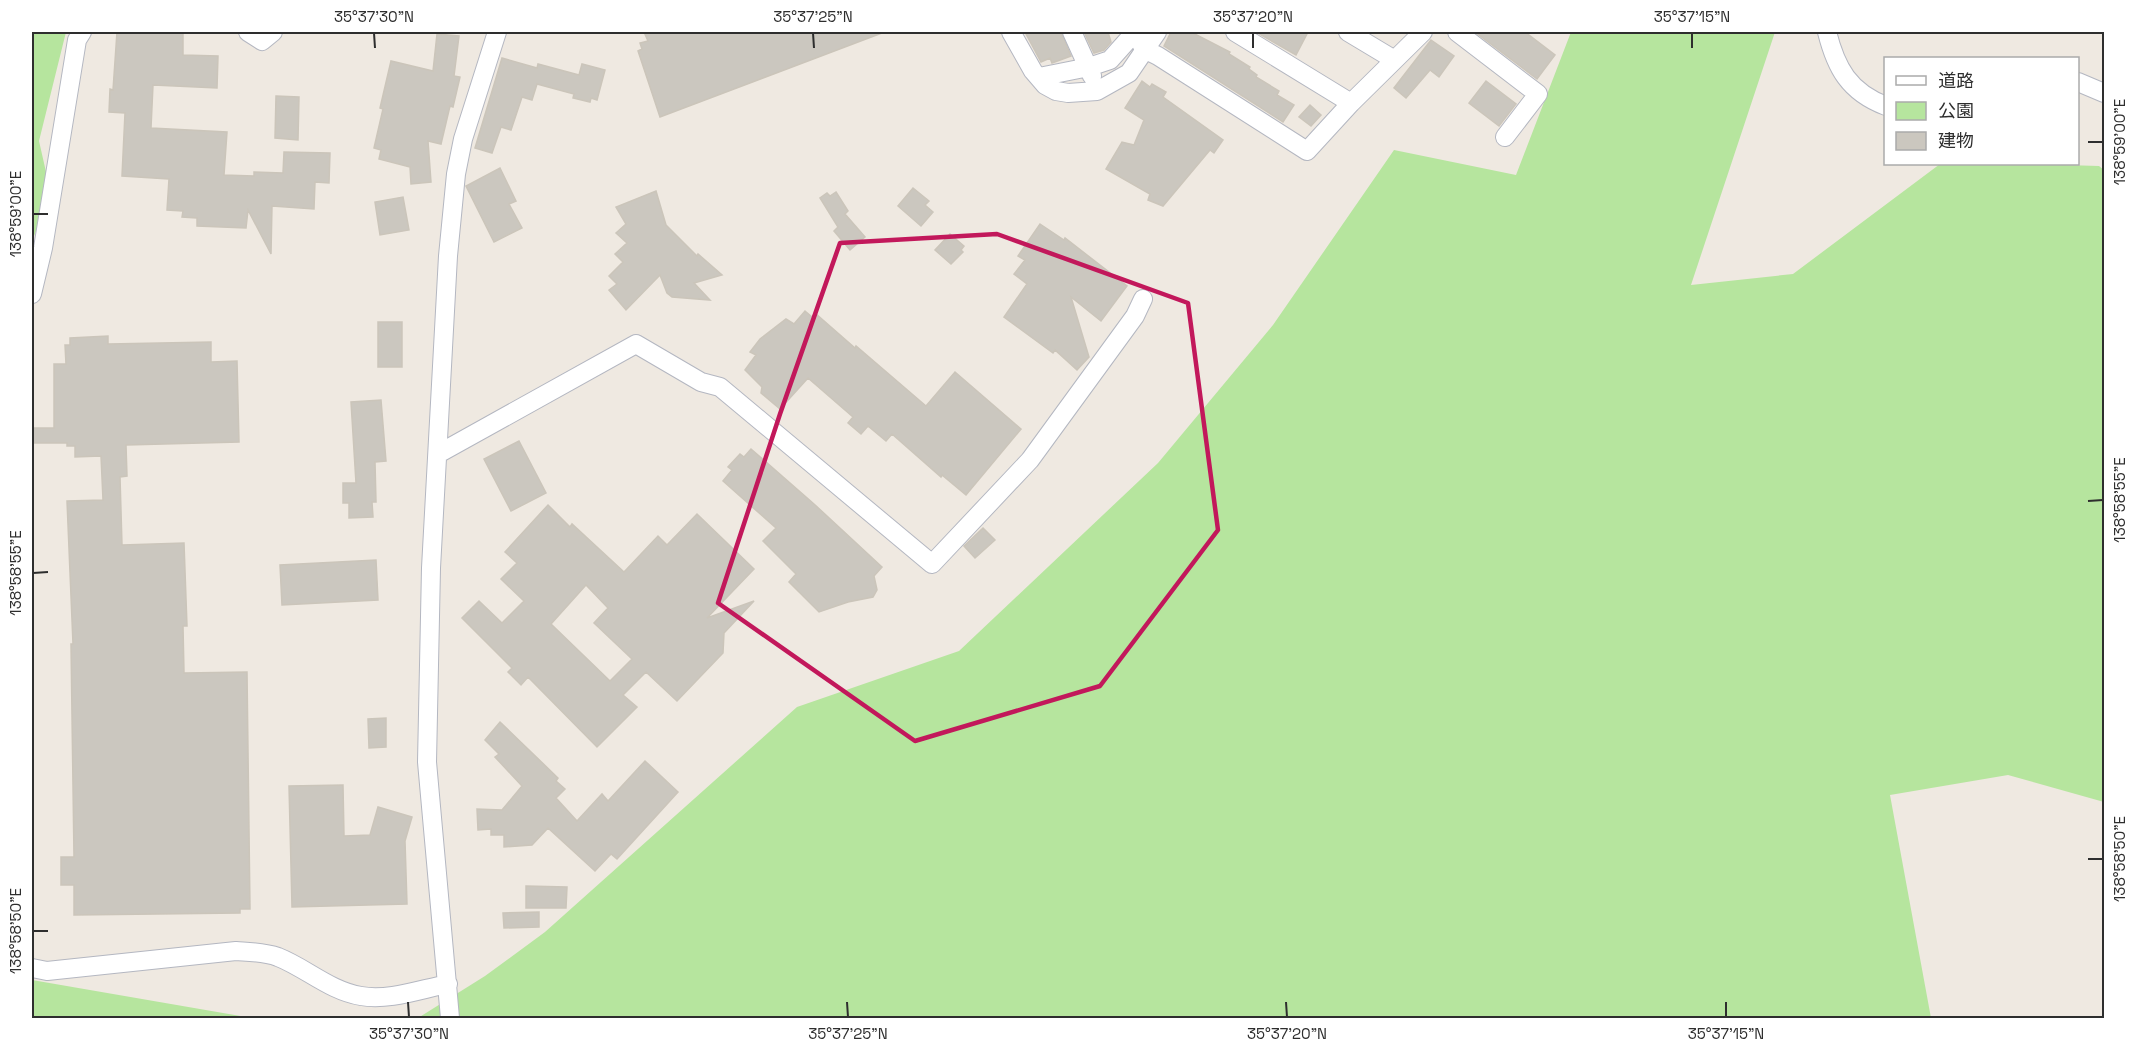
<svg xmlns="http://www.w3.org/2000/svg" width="2136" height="1050" viewBox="0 0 2136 1050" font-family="'Space Grotesk','Noto Sans JP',sans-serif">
	<rect width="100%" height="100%" fill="#efe9e1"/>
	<path fill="#b6e59e" d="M 32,32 L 66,32 L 39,141 L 51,194 L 32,241 Z
		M 1571,32 L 1775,32 L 1691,285 L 1793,274 L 1940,164 L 2031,164 L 2099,166 L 2104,170 L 2104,802 L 2008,775 L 1890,795 L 1931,1018 L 418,1018 L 485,976 L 545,932 L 797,707 L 959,651 L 1158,463 L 1273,325 L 1394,150 L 1516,175 Z
		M 32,980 L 252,1018 L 32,1018 Z"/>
	<path fill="#cbc7bf" stroke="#cbc5ba" stroke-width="1.5" fill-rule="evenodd" d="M 117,32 L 183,32 L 183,55 L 218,56 L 217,88 L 153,85 L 151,128 L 227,132 L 224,175 L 254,176 L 254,172 L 283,173 L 284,152 L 330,153 L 329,183 L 315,182 L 314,209 L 272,206 L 271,254 L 248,210 L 246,228 L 197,226 L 197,218 L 182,217 L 183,211 L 167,210 L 169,179 L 122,176 L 125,113 L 109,112 L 110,89 L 113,90 Z
		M 644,32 L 882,32 L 882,33 L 660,117 L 638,51 L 642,49 L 640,43 L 648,41 Z
		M 1025,32 L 1061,32 L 1071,56 L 1052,63 L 1050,58 L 1041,62 Z
		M 1084,32 L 1108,32 L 1111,42 L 1104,50 L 1094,53 Z
		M 1171,32 L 1191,32 L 1230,52 L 1229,54 L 1250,67 L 1249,69 L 1257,75 L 1256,77 L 1279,91 L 1277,95 L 1294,105 L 1283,122 L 1164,46 Z
		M 1256,32 L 1308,32 L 1296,55 Z
		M 1475,32 L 1525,32 L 1555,55 L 1537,79 Z
		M 437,34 L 459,36 L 454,76 L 460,77 L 453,107 L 450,106 L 441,144 L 428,141 L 431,182 L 411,184 L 410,167 L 379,159 L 381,150 L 374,148 L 383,109 L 380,108 L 391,61 L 433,71 Z
		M 1431,40 L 1454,56 L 1439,77 L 1430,70 L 1406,98 L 1394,88 Z
		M 502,58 L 537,68 L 538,64 L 579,75 L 582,64 L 605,70 L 597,100 L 591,98 L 590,102 L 573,98 L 574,94 L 537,84 L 532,100 L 522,97 L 511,130 L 501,127 L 492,153 L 475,148 Z
		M 1142,81 L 1150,87 L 1152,84 L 1166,92 L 1163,97 L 1223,140 L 1214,153 L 1210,150 L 1163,206 L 1148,200 L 1150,194 L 1106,169 L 1122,142 L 1134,145 L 1144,120 L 1125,108 Z
		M 1486,81 L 1516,104 L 1499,126 L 1469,103 Z
		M 276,96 L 299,97 L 298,140 L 275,138 Z
		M 1310,105 L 1321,115 L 1311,126 L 1299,117 Z
		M 500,168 L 516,201 L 509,204 L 522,228 L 494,242 L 466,186 Z
		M 913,188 L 929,201 L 925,205 L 933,212 L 921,226 L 898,206 Z
		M 656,191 L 666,225 L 697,256 L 698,254 L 722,275 L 694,283 L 710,300 L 672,297 L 667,293 L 660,275 L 626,310 L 609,290 L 617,284 L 609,276 L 623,262 L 615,254 L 627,243 L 616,233 L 626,224 L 616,207 Z
		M 836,192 L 848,211 L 845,214 L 865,237 L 850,250 L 834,231 L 838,227 L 820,198 L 827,193 L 830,196 Z
		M 403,197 L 409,230 L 380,235 L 375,202 Z
		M 1040,224 L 1064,240 L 1065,238 L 1127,286 L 1101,321 L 1071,297 L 1089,357 L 1077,370 L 1055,350 L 1053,353 L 1004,317 L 1027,284 L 1014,274 L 1025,260 L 1018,256 Z
		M 950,234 L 964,246 L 961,250 L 963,252 L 951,264 L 935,250 Z
		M 805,311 L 812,317 L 815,313 L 855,348 L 856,346 L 926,406 L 955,372 L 1021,429 L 966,495 L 942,475 L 941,477 L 892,434 L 886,441 L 868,426 L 861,434 L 848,423 L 853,417 L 808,378 L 780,409 L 761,393 L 762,387 L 745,370 L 756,355 L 750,352 L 760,339 L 786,319 L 794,324 Z
		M 378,322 L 402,322 L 402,367 L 378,367 Z
		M 108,336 L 108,344 L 211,342 L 211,362 L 237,361 L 239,442 L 126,445 L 127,476 L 120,477 L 122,545 L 184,543 L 187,626 L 183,626 L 184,673 L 247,672 L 250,909 L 240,909 L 240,913 L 74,915 L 74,885 L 61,885 L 61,857 L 74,857 L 71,644 L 73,644 L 67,501 L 103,500 L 101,456 L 75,457 L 75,446 L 67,446 L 67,443 L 32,443 L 32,428 L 54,428 L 54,364 L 66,364 L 65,345 L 70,345 L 70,338 Z
		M 381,400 L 386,461 L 375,462 L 376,502 L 372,502 L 373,517 L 349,518 L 349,503 L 343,503 L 343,483 L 356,483 L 351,402 Z
		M 519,441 L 546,493 L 511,511 L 484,459 Z
		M 751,449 L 814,504 L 882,567 L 874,576 L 877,590 L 873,597 L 848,602 L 819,612 L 789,582 L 796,574 L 763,541 L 776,528 L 723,481 L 732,470 L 728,467 L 740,454 L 744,457 Z
		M 548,505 L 570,527 L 572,524 L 624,572 L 658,536 L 667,545 L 697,514 L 754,569 L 707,618 L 754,601 L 724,633 L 723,653 L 677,701 L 646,672 L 623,695 L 637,707 L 597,747 L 528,677 L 521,685 L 508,672 L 512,668 L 462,618 L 479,601 L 502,623 L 524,601 L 501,579 L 517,563 L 505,552 ZM 586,585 L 608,608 L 594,623 L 632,659 L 610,681 L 551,624 Z
		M 983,528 L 995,540 L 975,558 L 964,546 Z
		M 376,560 L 378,600 L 282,605 L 280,565 Z
		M 386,718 L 386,747 L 369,748 L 368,719 Z
		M 500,722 L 558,778 L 556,781 L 565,789 L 556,798 L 577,821 L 602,794 L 608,801 L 645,761 L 678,792 L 617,859 L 611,854 L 595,871 L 548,828 L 532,845 L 504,847 L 504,835 L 491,835 L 491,829 L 478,830 L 477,809 L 502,810 L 522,786 L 495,757 L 499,754 L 485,740 Z
		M 343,785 L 344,836 L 370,835 L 378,807 L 412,817 L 405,841 L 407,904 L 292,907 L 289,786 Z
		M 526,886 L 567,887 L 566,908 L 526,908 Z
		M 539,912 L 539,927 L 504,928 L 503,913 Z"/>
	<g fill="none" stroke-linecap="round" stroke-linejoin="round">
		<g stroke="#b4b7c1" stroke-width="20">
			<path id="minor" d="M 248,32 L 262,41 L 273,32
				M 1011,32 L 1033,71 L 1045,85 L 1056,91 L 1068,93 L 1097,91 L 1129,73 L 1157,32
				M 1072,32 L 1092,76
				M 1135,32 L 1144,49 L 1158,56 L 1307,151 L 1351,103 L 1423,32
				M 1235,32 L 1351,103
				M 1348,32 L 1393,59
				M 1457,32 L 1538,94 L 1505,137
				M 1827,32 C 1836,68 1849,92 1886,106
				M 1039,77 L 1089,67 L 1110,60 L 1135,32
				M 2078,82 L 2104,93
				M 32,294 L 43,248 L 77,40 L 82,32
				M 438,454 L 636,344 L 701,382 L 720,387 L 932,564 L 1030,460 L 1135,316 L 1143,299
				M 32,968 L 47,971 L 236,951 C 250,952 264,952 278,957 C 306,968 330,991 361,996 C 389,1001 421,989 448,984
				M 450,1018 L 427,762 L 431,568 L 448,256 L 456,174 L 463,139 L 497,32"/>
		</g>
		<use href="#minor" stroke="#fff" stroke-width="18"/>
	</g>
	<path fill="none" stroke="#c2185b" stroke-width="4.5" stroke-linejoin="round" d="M 997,234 L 1188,303 L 1218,530 L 1100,686 L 915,741 L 718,603 L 780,414 L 840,243 Z"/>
	<path fill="none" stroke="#2e2e2e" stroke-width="2" d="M 374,33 L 375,48M 813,33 L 814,48M 1253,33 L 1253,48M 1692,33 L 1692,48M 2088,142 L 2103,142M 33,214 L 48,214M 2088,501 L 2103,500M 33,573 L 48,572M 2088,859 L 2103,859M 33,931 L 48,931M 408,1002 L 409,1017M 847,1002 L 848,1017M 1286,1002 L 1287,1017M 1726,1002 L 1726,1017"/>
	<rect width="2136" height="1050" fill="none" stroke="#ffffff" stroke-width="66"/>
	<rect x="1884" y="57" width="195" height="108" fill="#ffffff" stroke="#ababab" stroke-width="1.5"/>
	<rect x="1896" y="76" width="30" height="9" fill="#ffffff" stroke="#ababab" stroke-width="1.5"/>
	<text x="1938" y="87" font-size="18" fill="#2e2e2e">道路</text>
	<rect x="1896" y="102" width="30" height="18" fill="#b6e59e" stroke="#ababab" stroke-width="1.5"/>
	<text x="1938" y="117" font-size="18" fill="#2e2e2e">公園</text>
	<rect x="1896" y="132" width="30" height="18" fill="#cbc7bf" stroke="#ababab" stroke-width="1.5"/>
	<text x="1938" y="147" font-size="18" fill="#2e2e2e">建物</text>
	<rect x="33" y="33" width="2070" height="984" fill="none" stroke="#2e2e2e" stroke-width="2"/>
	<g font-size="15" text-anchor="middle" fill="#2e2e2e">
		<text x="374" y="22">35°37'30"N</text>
		<text x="813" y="22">35°37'25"N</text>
		<text x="1253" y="22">35°37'20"N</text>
		<text x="1692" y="22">35°37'15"N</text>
		<text transform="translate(2120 142) rotate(-90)" y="5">138°59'00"E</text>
		<text transform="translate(16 214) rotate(-90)" y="5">138°59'00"E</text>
		<text transform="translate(2120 500) rotate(-90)" y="5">138°58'55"E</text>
		<text transform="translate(16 573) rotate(-90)" y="5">138°58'55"E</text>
		<text transform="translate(2120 859) rotate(-90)" y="5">138°58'50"E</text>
		<text transform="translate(16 931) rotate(-90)" y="5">138°58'50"E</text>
		<text x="409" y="1039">35°37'30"N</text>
		<text x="848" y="1039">35°37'25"N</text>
		<text x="1287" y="1039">35°37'20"N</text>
		<text x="1726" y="1039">35°37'15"N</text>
	</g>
</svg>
